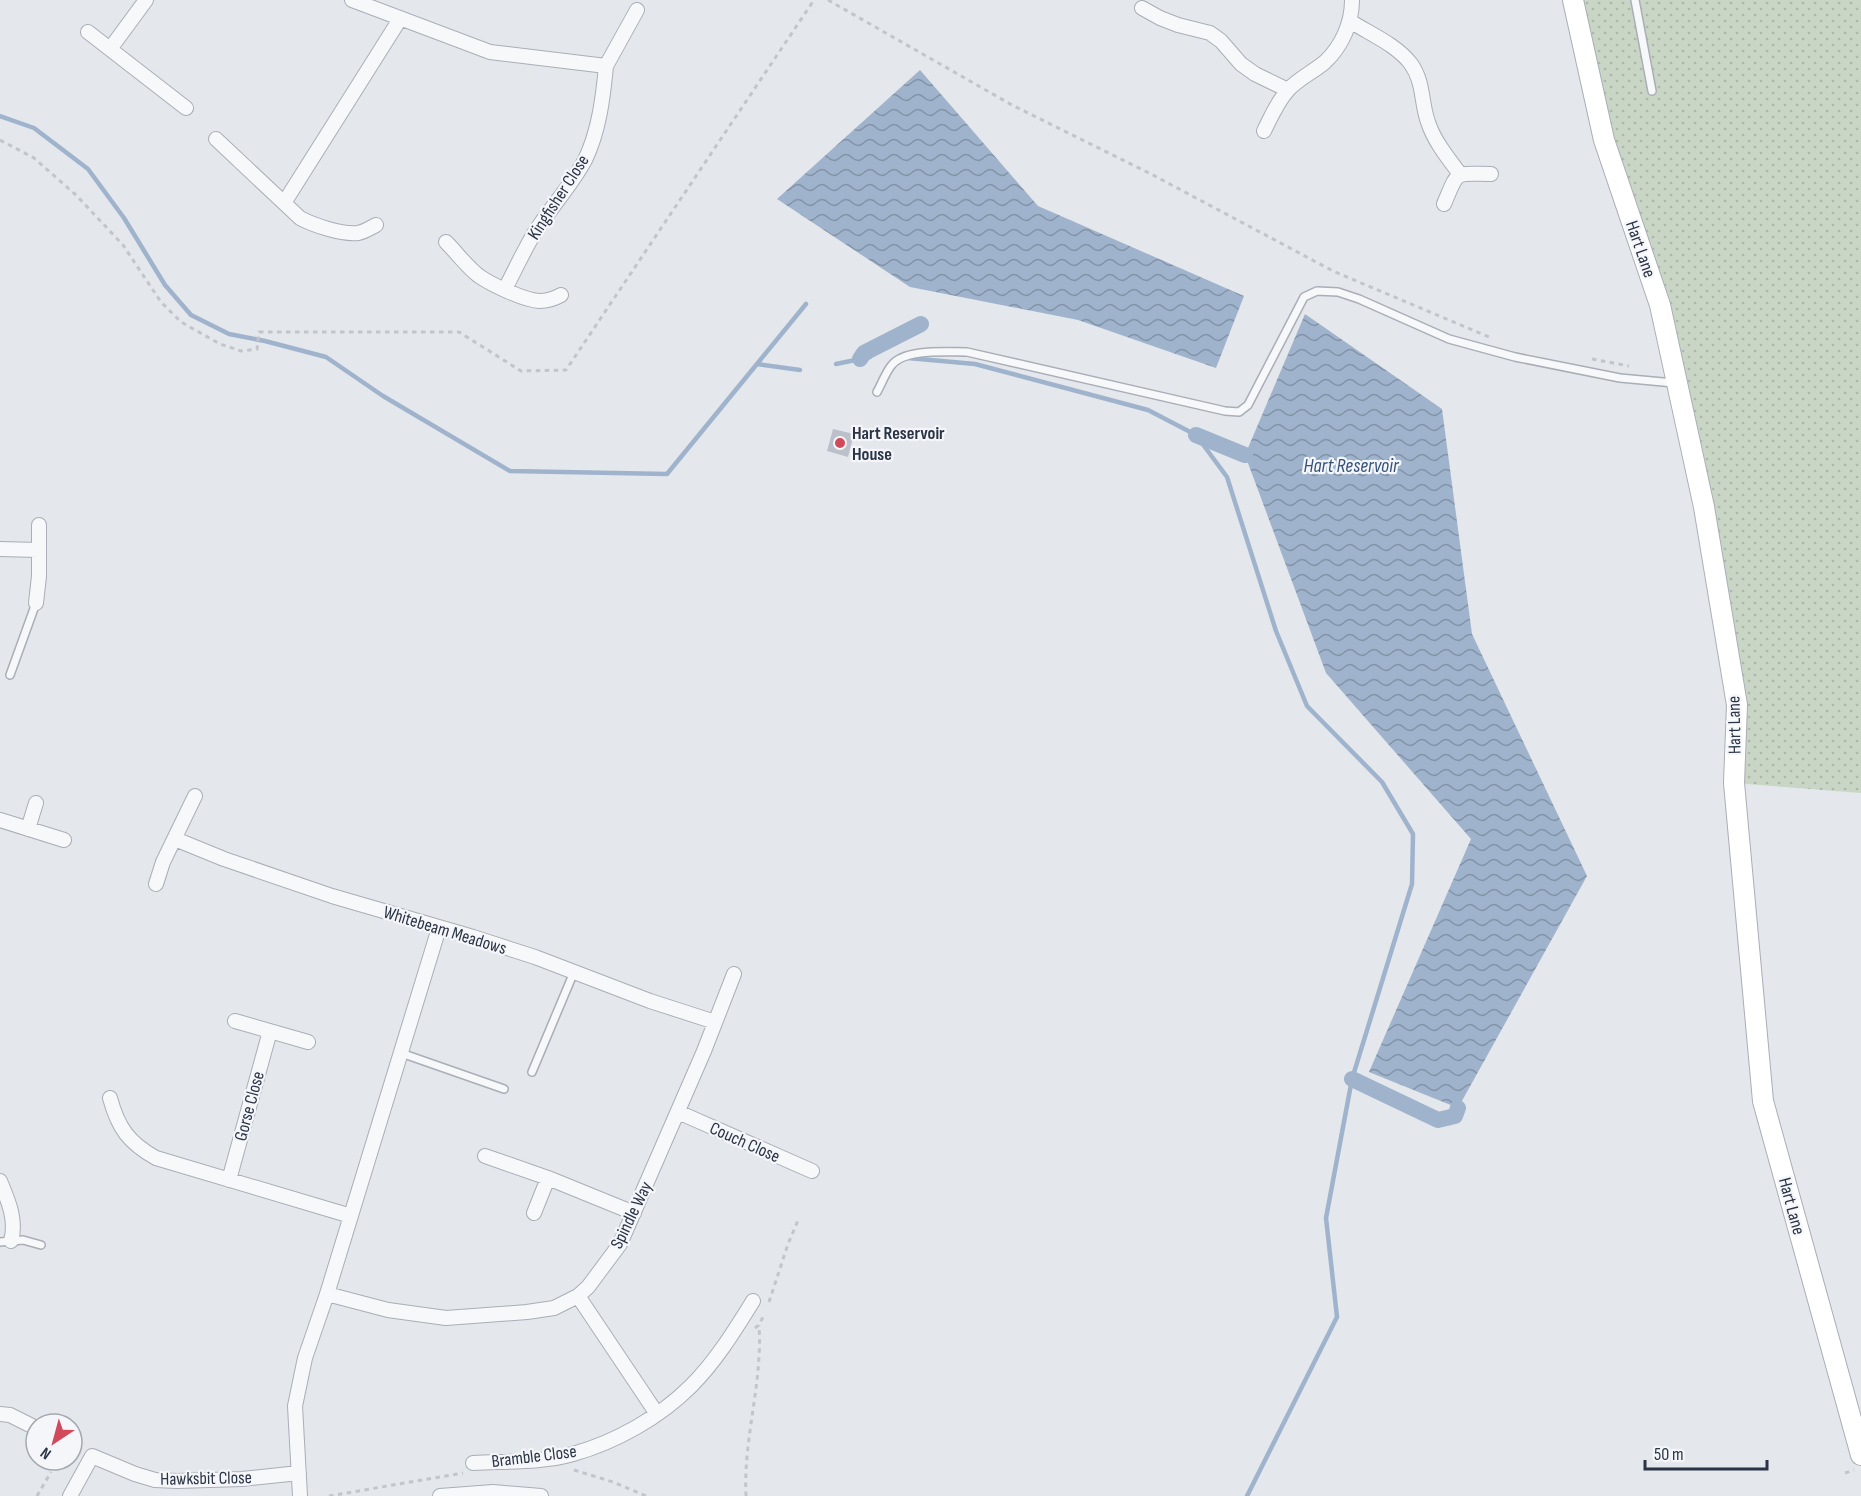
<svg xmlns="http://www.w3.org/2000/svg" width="1861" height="1496" viewBox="0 0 1861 1496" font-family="'Sofia Sans Condensed',sans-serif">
	<defs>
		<pattern id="grass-dots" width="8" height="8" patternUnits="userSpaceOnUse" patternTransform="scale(1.5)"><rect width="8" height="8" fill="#c9d6c5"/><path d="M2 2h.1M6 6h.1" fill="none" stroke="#adb8ab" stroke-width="1.8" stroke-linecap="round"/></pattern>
		<pattern id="water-waves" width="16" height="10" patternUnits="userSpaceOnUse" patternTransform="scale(1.5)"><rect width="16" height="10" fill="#9fb4cc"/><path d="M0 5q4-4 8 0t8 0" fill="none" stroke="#8293a7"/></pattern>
	</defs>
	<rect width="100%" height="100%" fill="#e4e7ec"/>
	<path fill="url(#grass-dots)" d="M 1573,0 L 1861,0 L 1861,793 L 1734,783 L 1737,705 L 1704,507 Z"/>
	<path fill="url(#water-waves)" d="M 920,70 L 1038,206 L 1244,296 L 1216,368 L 1078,320 L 910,287 L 777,199 Z
		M 1305,314 L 1442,409 L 1472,634 L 1587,876 L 1458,1108 L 1369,1072 L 1471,839 L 1326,673 L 1245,455 Z"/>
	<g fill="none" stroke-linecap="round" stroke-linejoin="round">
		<path stroke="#9fb4cc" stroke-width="4.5" d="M 0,116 L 34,128 L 88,169 L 124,218 L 165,285 L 191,315 L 229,334 L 265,341 L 326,357 L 383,396 L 510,471 L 667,474 L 806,304
			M 908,358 L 975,364 L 1148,410 L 1196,435 L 1227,477 L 1276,631 L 1307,706 L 1382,782 L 1413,834 L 1412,884 L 1352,1079 L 1326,1218 L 1337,1317 L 1247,1496
			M 757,364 L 800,370
			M 836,364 L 870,357"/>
		<path stroke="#9fb4cc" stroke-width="16" d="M 860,359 L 864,353 L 921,324
			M 1196,435 L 1245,455
			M 1352,1079 L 1438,1120 L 1455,1116 L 1458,1108"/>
	</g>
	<path fill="#bbc0ca" d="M 833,429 L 854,434 L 848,457 L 827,451 Z"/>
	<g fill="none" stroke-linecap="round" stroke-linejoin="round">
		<g stroke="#a9aeb7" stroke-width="10">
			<path id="lane" d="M 1635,0 L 1652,91
				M 877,392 C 882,383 885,374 891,366 C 904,348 947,352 967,352 L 1225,411 L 1239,412 L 1248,405 L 1304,297 L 1317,291 L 1338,292 L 1359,299 L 1449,339 L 1515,357 L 1620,378 L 1674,383
				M 10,675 L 36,603
				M 401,1053 L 504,1089
				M 532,1072 L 574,972
				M 0,1242 L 23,1240 L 41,1245"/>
		</g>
		<g stroke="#a9aeb7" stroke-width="16">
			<path id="street" d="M 352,0 L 490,52 L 606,66 C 603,98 599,131 585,160 C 571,186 551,207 535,232 C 524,250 515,270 505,289
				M 1142,8 L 1160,18 L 1178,25 L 1210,33 L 1221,41 L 1241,64 L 1255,74 L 1288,90
				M 1350,21 C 1370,34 1397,45 1411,64 C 1424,82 1421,103 1428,122 C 1434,141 1448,158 1460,174
				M 88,32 L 186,108
				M 110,49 L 146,0
				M 606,66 L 637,10
				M 1264,131 C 1271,117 1277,102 1288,90 C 1298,79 1313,72 1325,62 C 1342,46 1352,23 1352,0
				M 216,139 L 300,218 C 313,225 342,235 358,233 C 364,232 370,228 376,225
				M 284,203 L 400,19
				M 1444,204 C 1459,169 1453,174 1491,174
				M 446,242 C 457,253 467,267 479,276 C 492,285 524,300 539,301 C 548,301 554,299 561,295
				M 0,549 L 38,550
				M 36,603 L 39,576 L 39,525
				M 0,820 L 64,840
				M 28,829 L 36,803
				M 175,839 L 224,859 L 332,896 L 473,937 L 535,957 L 650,1001 L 715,1022
				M 156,884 L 163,862 L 195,796
				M 235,1021 L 308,1042
				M 110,1098 C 118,1128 129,1143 156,1158 L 351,1216
				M 678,1112 L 812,1171
				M 485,1156 L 548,1178 L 634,1213
				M 229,1180 L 270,1031
				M 0,1181 C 8,1200 17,1220 11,1241
				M 534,1213 L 548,1178
				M 327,1294 L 388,1310 L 446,1318 L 527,1312 L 554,1308 L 578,1296 L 588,1287 L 620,1244 L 704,1051 L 734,974
				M 578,1296 L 657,1414
				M 0,1414 L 10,1415 L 36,1428
				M 473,1463 C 506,1461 542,1463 573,1454 C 616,1442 660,1417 691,1386 C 716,1361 735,1330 753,1301
				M 70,1496 L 92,1456 L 135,1474 L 155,1480 L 177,1481 L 242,1479 L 299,1473
				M 300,1496 L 295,1406 L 305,1358 L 327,1294 L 439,928
				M 440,1496 L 493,1492 L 541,1496"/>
		</g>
		<g stroke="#a9aeb7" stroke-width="22">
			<path id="secondary" d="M 1573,0 L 1604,140 L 1660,305 L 1704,507 L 1737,705 L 1734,783 L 1763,1101 L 1861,1455"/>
		</g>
		<path stroke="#c2c5cb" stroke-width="3" stroke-dasharray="4.5 4.5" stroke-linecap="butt" d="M 828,0 L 1012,105 L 1151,174 L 1333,271 L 1489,337
			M 0,140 L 34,158 L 76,195 L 123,245 L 161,302 L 181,322 L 220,344 L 241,351 L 257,349 L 259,332 L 459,332 L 521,371 L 566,370 L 814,0
			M 1592,359 L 1629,366
			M 769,1302 L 788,1244 L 799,1218
			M 755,1328 L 759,1325 L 763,1317
			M 574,1470 L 613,1482 L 646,1496
			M 1845,1473 L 1854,1470
			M 37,1496 L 51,1472
			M 329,1496 L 463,1473
			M 746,1496 C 743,1439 763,1382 759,1325"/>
		<use href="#lane" stroke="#f7f8fa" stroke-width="7"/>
		<use href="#street" stroke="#f7f8fa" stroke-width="14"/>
		<use href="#secondary" stroke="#fff" stroke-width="20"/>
	</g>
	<circle fill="#d1495b" stroke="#f4f6f9" stroke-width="2" cx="840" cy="443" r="6"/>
	<g text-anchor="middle" stroke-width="4.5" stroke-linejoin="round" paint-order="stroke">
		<g font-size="18" fill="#2b3445" stroke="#f4f6f9">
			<text transform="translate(558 197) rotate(-57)" y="6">Kingfisher Close</text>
			<text transform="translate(1641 249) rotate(71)" y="6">Hart Lane</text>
			<text transform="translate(1734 725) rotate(-91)" y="6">Hart Lane</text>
			<text transform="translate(445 930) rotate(17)" y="6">Whitebeam Meadows</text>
			<text transform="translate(249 1106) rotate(-75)" y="6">Gorse Close</text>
			<text transform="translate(745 1142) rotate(24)" y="6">Couch Close</text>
			<text transform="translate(1792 1206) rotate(75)" y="6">Hart Lane</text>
			<text transform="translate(631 1215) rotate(-64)" y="6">Spindle Way</text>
			<text transform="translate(534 1456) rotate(-7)" y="6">Bramble Close</text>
			<text transform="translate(206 1478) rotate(-1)" y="6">Hawksbit Close</text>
		</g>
		<g font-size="18" font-weight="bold" fill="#2b3445" stroke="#f4f6f9" text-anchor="start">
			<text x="852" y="439">Hart Reservoir<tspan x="852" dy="21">House</tspan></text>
		</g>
		<g font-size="20" font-style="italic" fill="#34527a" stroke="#f4f6f9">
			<text x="1351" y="472">Hart Reservoir</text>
		</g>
	</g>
	<g transform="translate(54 1442) rotate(216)"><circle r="28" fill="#f4f6f9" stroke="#a4a8b1" stroke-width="1.5"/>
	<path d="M0-4.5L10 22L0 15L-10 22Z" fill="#d1495b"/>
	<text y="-9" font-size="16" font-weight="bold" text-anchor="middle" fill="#2b3445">N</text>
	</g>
	<path d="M1645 1460v9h122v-9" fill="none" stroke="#2b3445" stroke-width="3"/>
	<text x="1654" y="1460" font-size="18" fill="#2b3445" stroke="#f4f6f9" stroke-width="4.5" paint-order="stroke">50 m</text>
</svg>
